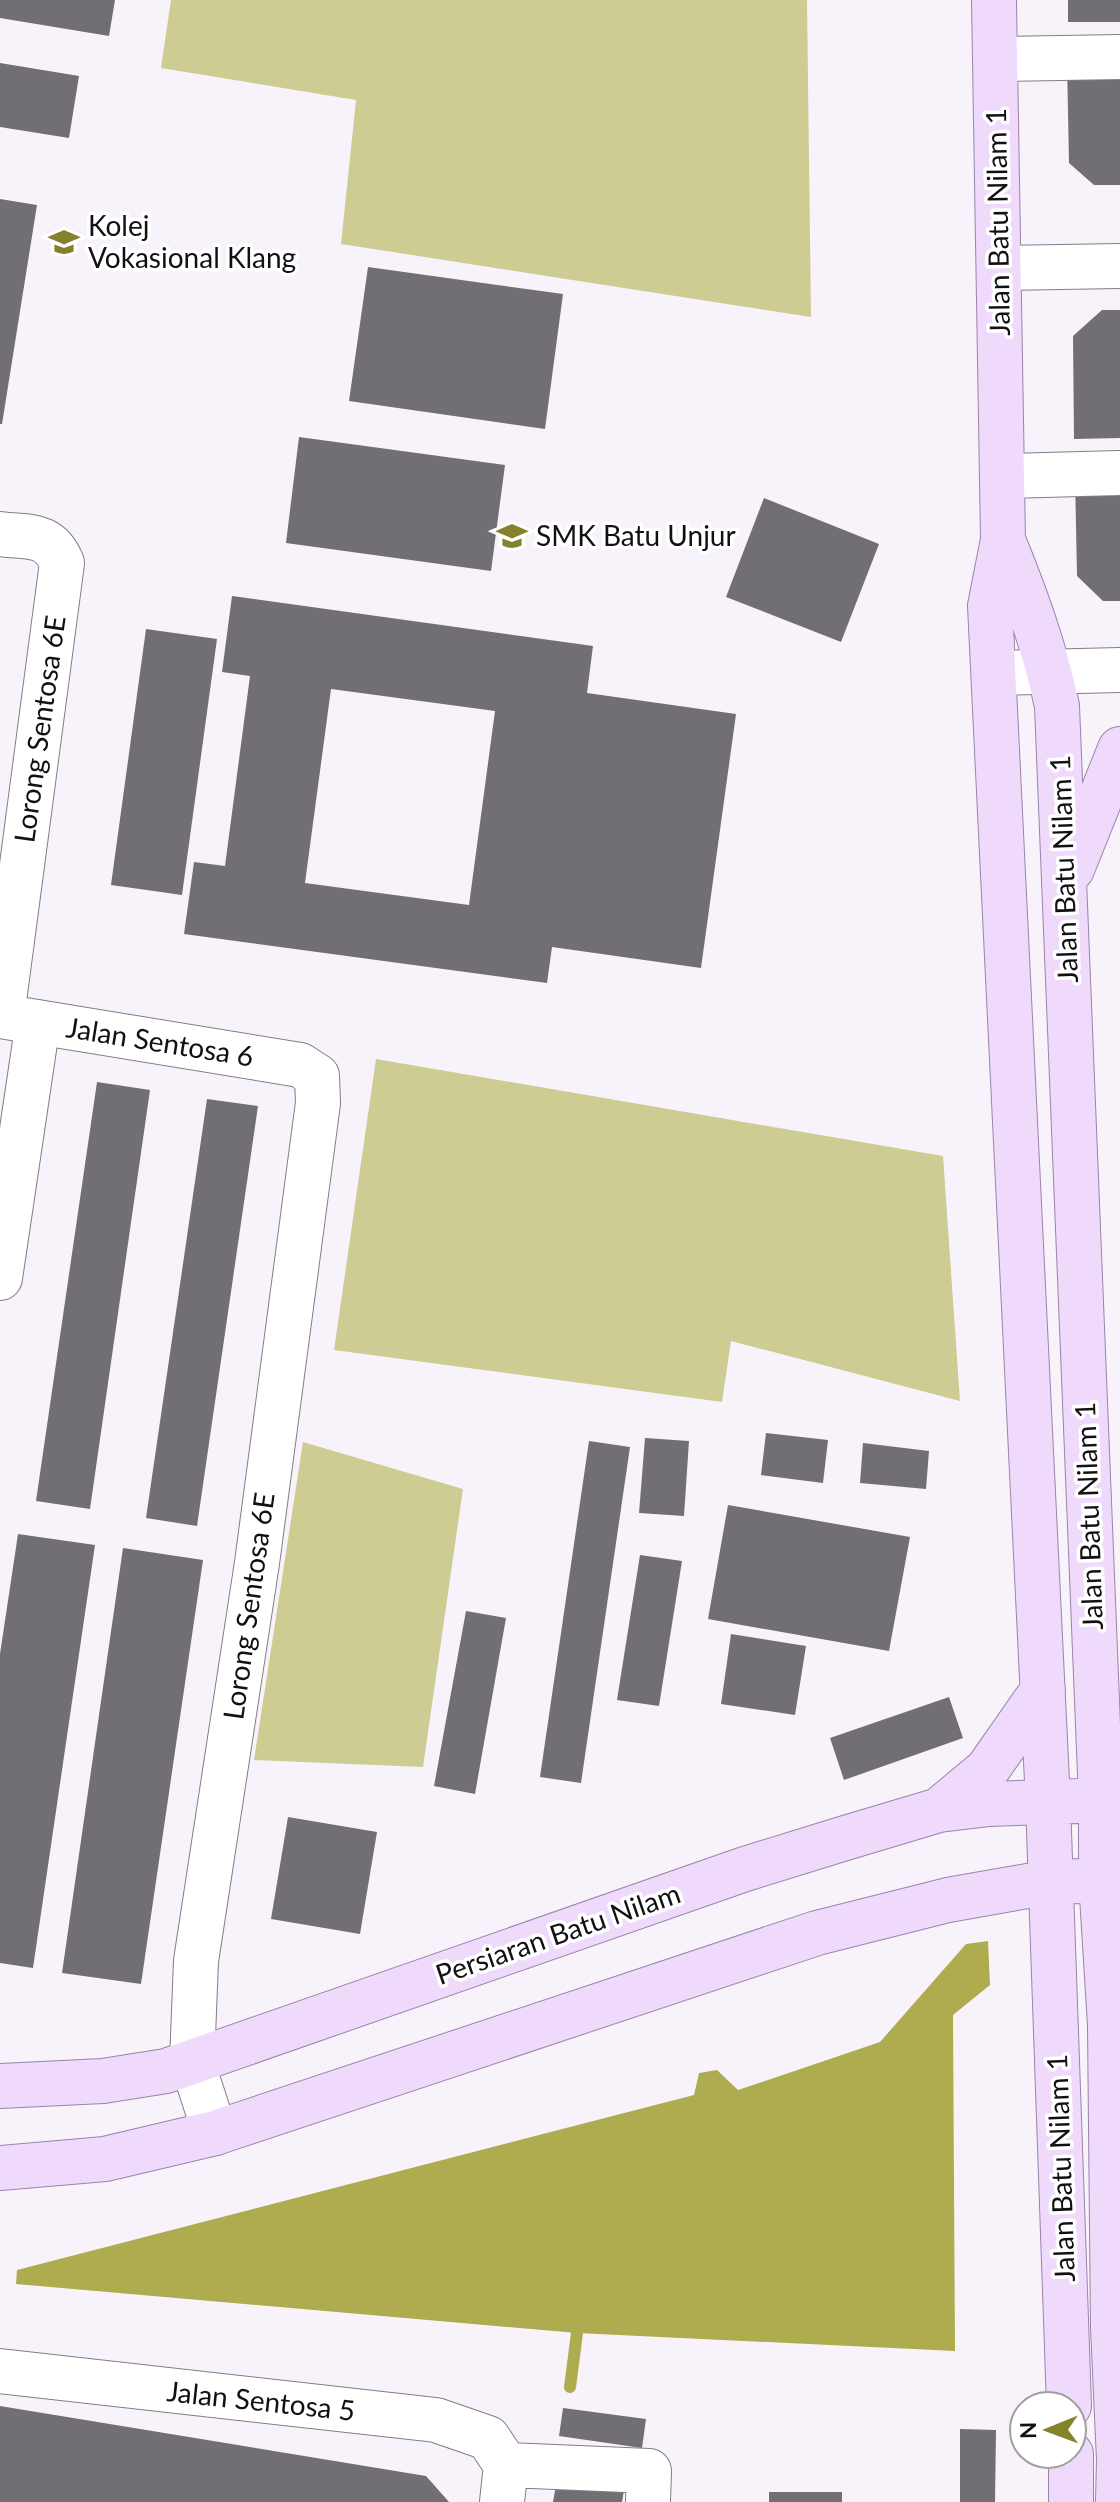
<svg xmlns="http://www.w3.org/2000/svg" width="1120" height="2502" viewBox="0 0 1120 2502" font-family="Lato,sans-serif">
	<rect width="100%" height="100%" fill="#f8f3fb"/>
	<path fill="#cdcc93" d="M 171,0 L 807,0 L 811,317 L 341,244 L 356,100 L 161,68 Z
		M 376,1059 L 943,1156 L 960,1401 L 731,1341 L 722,1402 L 334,1350 Z
		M 303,1442 L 463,1489 L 423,1767 L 254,1760 Z"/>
	<path fill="#afab4f" d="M 988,1941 L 990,1985 L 953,2015 L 955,2351 L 577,2333 L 16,2284 L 17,2270 L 694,2095 L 699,2073 L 717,2070 L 738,2090 L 880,2042 L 966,1944 Z"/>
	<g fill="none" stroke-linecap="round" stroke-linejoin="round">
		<path stroke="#afab4f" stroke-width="12" d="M 570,2387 L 577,2333"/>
	</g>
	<path fill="#726e75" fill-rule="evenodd" d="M 0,0 L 115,0 L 109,36 L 0,18 Z
		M 1068,0 L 1120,0 L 1120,22 L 1068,22 Z
		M 1120,61 L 1120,185 L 1094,185 L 1069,163 L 1067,62 Z
		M 0,63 L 79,76 L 69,138 L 0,127 Z
		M 0,199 L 37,205 L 2,424 L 0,424 Z
		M 368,267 L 563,294 L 545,429 L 349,401 Z
		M 1102,310 L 1120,310 L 1120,438 L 1074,439 L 1073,336 Z
		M 299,437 L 505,465 L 491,571 L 286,543 Z
		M 1075,477 L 1120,477 L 1120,601 L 1103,601 L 1077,576 Z
		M 764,498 L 879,544 L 841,642 L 726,597 Z
		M 232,596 L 593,646 L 587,693 L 736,714 L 701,968 L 552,947 L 547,983 L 184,934 L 194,862 L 225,866 L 250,676 L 222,672 ZM 331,689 L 495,711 L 469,905 L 305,883 Z
		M 146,629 L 217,639 L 182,895 L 111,885 Z
		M 97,1082 L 150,1090 L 90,1509 L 36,1501 Z
		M 207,1099 L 258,1106 L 197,1526 L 146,1518 Z
		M 766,1433 L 828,1440 L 823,1483 L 761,1475 Z
		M 645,1438 L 689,1441 L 684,1516 L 639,1513 Z
		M 589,1441 L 630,1447 L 581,1783 L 540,1777 Z
		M 863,1443 L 929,1451 L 926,1489 L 860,1483 Z
		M 728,1505 L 910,1537 L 889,1651 L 708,1619 Z
		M 18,1534 L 95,1545 L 33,1968 L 0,1963 L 0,1654 Z
		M 123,1548 L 203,1560 L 141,1984 L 62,1973 Z
		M 640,1555 L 682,1561 L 659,1706 L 617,1700 Z
		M 466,1611 L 506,1618 L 475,1794 L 434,1786 Z
		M 731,1634 L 806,1646 L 795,1715 L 721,1704 Z
		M 949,1697 L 963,1738 L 844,1780 L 830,1738 Z
		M 288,1817 L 377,1832 L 360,1934 L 271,1919 Z
		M 0,2406 L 426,2476 L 449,2502 L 0,2502 Z
		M 563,2408 L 646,2419 L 642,2448 L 559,2436 Z
		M 960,2429 L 996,2430 L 995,2502 L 960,2502 Z
		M 559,2468 L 626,2478 L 622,2502 L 553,2502 Z
		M 769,2492 L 842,2492 L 842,2502 L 769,2502 Z"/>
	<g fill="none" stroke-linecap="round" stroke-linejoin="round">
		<g stroke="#827d85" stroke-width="46">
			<path id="minor" d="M 995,59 L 1120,57
				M 999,268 L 1120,266
				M 1002,476 L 1120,473
				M 0,534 C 30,538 49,532 62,563 L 2,1016
				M 994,673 L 1120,670
				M 0,1016 L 300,1065 L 317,1076 L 318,1103 L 257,1563 L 196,1961 L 192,2062 L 215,2133
				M 0,1278 L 38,1022
				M 0,2371 L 436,2420 L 488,2438 L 506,2465
				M 506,2465 L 649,2471 L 648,2502
				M 502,2502 L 506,2465"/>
		</g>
		<g stroke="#9a84a9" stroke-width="46">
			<path id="major" d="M 994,0 L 1003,540 L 990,606 L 1048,1802 L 1069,2406
				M 1003,540 C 1025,594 1045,648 1057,706 L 1101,1800 L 1101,1880 L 1110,2025 L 1113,2328 L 1119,2460 L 1118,2502
				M 1072,869 L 1120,749
				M 939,1810 L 987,1770 L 1043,1690
				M 0,2086 L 103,2081 L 166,2071 L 745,1869 L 842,1839 L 939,1810 L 989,1804 L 1078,1801
				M 0,2168 L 105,2159 L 215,2133 L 817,1933 L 948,1900 L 1050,1882 L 1080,1881
				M 1071,2502 L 1071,2454"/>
		</g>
		<use href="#minor" stroke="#fff" stroke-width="44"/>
		<use href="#major" stroke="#efdafc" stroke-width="44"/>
	</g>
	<defs>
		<g id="school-bare" transform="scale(2.4)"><path d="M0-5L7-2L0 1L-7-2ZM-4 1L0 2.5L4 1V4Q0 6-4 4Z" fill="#86822b" stroke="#fff" stroke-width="2.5" paint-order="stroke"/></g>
	</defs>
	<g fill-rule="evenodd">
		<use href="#school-bare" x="64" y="242"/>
		<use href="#school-bare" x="512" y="536"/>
	</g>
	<g text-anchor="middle" stroke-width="7" stroke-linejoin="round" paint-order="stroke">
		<g font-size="28" fill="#111012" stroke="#fff">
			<text transform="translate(998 222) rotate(-91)" y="10">Jalan Batu Nilam 1</text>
			<text transform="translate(40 729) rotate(-82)" y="10">Lorong Sentosa 6E</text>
			<text transform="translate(1064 869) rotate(-92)" y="10">Jalan Batu Nilam 1</text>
			<text transform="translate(160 1042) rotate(9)" y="10">Jalan Sentosa 6</text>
			<text transform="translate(1089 1516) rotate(-92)" y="10">Jalan Batu Nilam 1</text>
			<text transform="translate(249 1606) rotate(-82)" y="10">Lorong Sentosa 6E</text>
			<text transform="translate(558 1934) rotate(-19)" y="10">Persiaran Batu Nilam</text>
			<text transform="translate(1061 2168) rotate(-92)" y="10">Jalan Batu Nilam 1</text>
			<text transform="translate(261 2401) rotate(6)" y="10">Jalan Sentosa 5</text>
		</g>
		<g font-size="28" fill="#111012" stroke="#fff" text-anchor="start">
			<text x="88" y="236">Kolej<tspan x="88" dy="32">Vokasional Klang</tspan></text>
			<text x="536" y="546">SMK Batu Unjur</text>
		</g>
	</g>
	<g transform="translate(1048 2430) rotate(269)"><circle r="38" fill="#ffffff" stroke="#a09fa0" stroke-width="2"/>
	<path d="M0-6L14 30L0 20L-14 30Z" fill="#86822b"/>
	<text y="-12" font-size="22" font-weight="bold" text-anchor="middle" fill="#111012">N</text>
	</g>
</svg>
